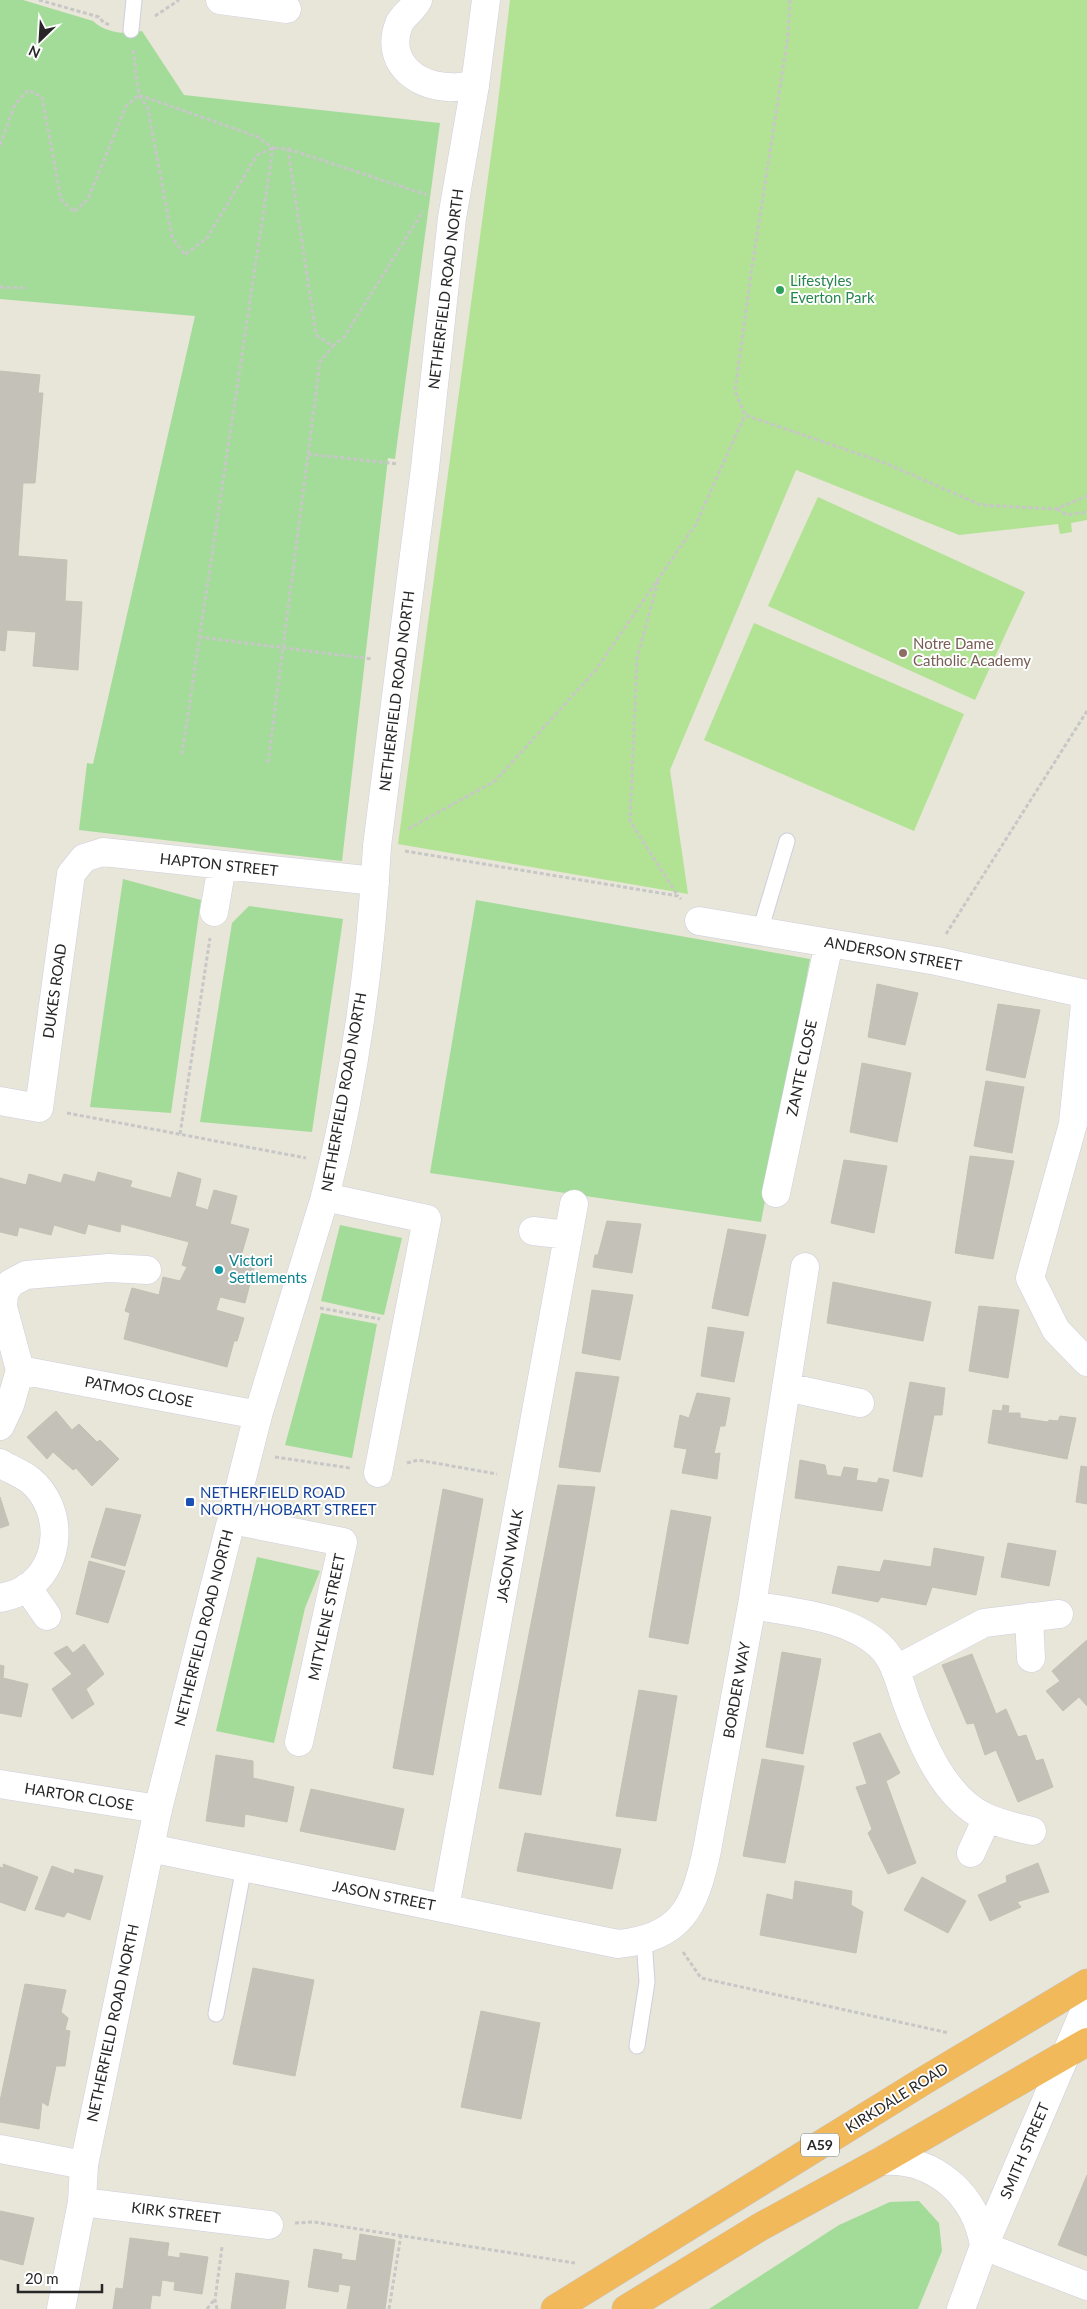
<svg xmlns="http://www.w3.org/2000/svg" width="1087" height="2309" viewBox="0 0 1087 2309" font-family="Lato,sans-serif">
	<rect width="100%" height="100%" fill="#e8e5d9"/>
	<path fill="#a2dc98" d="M 0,0 L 23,0 L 93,21 C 106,33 125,35 142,31 L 184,95 L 440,123 L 395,459 L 388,458 L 342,861 L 79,830 L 87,763 L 93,764 L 195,316 L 0,299 Z
		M 123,879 L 201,900 L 171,1113 L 90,1107 Z
		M 476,900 L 810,959 L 761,1222 L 430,1173 Z
		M 249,906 L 343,919 L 312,1132 L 200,1122 L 232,923 Z
		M 340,1225 L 402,1238 L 384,1315 L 321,1301 Z
		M 321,1313 L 377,1324 L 352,1458 L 285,1445 Z
		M 257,1557 L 320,1571 L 305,1608 L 274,1743 L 216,1731 Z
		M 919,2201 L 939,2223 L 942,2251 L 918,2309 L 709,2309 L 839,2225 L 890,2202 Z"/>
	<path fill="#b2e394" d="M 510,0 L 1087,0 L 1087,520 L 1071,523 L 1072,532 L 1060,534 L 1058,524 L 959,535 L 796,470 L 670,770 L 688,894 L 398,844 L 497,111 Z
		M 818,497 L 1025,592 L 975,700 L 768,606 Z
		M 754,623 L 964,714 L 914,831 L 704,740 Z"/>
	<path fill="#c4c1b8" stroke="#c3c1b3" d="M 0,371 L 40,375 L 38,393 L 43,393 L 35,483 L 23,483 L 18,556 L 67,560 L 65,601 L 82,602 L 78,670 L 33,666 L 36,632 L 7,630 L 5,651 L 0,650 Z
		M 877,984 L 918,993 L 905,1045 L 868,1037 Z
		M 998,1004 L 1040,1010 L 1025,1078 L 986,1070 Z
		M 862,1063 L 911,1073 L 897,1142 L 850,1132 Z
		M 986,1081 L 1024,1087 L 1012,1153 L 974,1146 Z
		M 970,1156 L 1014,1161 L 993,1259 L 955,1253 Z
		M 844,1160 L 887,1166 L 874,1233 L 831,1223 Z
		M 98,1172 L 132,1181 L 130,1187 L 171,1198 L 178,1172 L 201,1179 L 195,1206 L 208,1210 L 214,1190 L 237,1196 L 230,1224 L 249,1229 L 241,1256 L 256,1260 L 245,1303 L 220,1297 L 216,1310 L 244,1318 L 237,1341 L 234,1341 L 227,1367 L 124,1339 L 130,1313 L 125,1311 L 132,1288 L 159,1295 L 163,1277 L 180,1281 L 187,1267 L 182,1265 L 189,1242 L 121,1224 L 120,1232 L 88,1224 L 85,1234 L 54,1225 L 51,1235 L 19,1227 L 17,1236 L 0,1232 L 0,1178 L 26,1185 L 29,1174 L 61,1183 L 64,1174 L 95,1182 Z
		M 607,1221 L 641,1224 L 632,1273 L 593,1267 L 595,1255 L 598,1255 Z
		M 728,1229 L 766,1235 L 748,1316 L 712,1308 Z
		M 833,1282 L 931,1302 L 923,1341 L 827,1323 Z
		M 592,1290 L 633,1295 L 620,1360 L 582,1353 Z
		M 979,1306 L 1019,1310 L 1008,1378 L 969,1371 Z
		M 708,1327 L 744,1332 L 734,1382 L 701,1376 Z
		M 576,1372 L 619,1377 L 600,1472 L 559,1467 Z
		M 910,1382 L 945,1388 L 942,1415 L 934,1415 L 922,1477 L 893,1471 Z
		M 697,1393 L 730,1398 L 725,1426 L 720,1426 L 714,1454 L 720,1453 L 717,1479 L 682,1473 L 687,1449 L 674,1447 L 680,1415 L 689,1418 Z
		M 1003,1405 L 1009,1406 L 1008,1413 L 1020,1413 L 1020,1418 L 1048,1422 L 1049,1420 L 1058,1421 L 1060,1416 L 1076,1418 L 1067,1459 L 988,1443 L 993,1410 L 1002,1411 Z
		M 56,1411 L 72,1430 L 79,1424 L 97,1442 L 100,1440 L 119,1459 L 92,1486 L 76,1468 L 73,1470 L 53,1452 L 47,1459 L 27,1437 Z
		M 800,1460 L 825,1465 L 827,1475 L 841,1477 L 844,1467 L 858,1469 L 856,1480 L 877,1483 L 879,1478 L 889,1480 L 882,1511 L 795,1498 Z
		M 1081,1466 L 1087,1467 L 1087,1504 L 1076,1502 Z
		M 558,1485 L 595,1487 L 541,1795 L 499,1788 Z
		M 443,1489 L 483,1499 L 433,1775 L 393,1768 Z
		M 0,1497 L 9,1525 L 0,1528 Z
		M 106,1508 L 141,1515 L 125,1566 L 91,1557 Z
		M 671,1510 L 711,1517 L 688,1644 L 649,1637 Z
		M 1008,1543 L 1056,1551 L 1049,1586 L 1001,1577 Z
		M 934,1548 L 984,1557 L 976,1595 L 932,1587 L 926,1605 L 881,1597 L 878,1602 L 832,1593 L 838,1566 L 880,1572 L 884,1560 L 931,1567 Z
		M 89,1561 L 125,1571 L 108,1623 L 76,1614 Z
		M 1087,1640 L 1087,1706 L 1079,1697 L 1063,1711 L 1046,1691 L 1060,1681 L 1052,1671 Z
		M 84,1644 L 104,1674 L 86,1689 L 94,1704 L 72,1719 L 52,1689 L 72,1674 L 54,1653 L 67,1646 L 73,1653 Z
		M 782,1652 L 821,1659 L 803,1754 L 766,1747 Z
		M 972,1654 L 996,1714 L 1006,1709 L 1018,1737 L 1026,1735 L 1036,1761 L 1043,1759 L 1053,1787 L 1018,1802 L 996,1750 L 985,1755 L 974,1723 L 967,1724 L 942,1665 Z
		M 0,1665 L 4,1666 L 3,1678 L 28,1684 L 21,1717 L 0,1713 Z
		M 639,1690 L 677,1696 L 656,1821 L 616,1816 Z
		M 880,1733 L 900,1773 L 886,1781 L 916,1863 L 888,1874 L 868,1833 L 872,1829 L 856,1787 L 867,1784 L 853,1743 Z
		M 216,1755 L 253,1761 L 253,1778 L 294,1787 L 287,1822 L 245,1814 L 244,1827 L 206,1821 Z
		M 762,1759 L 804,1766 L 785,1863 L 743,1856 Z
		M 311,1789 L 404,1809 L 395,1850 L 300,1831 Z
		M 525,1833 L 621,1849 L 612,1889 L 517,1871 Z
		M 1038,1863 L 1049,1892 L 1017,1902 L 1021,1907 L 990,1921 L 978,1895 L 1007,1882 L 1006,1876 Z
		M 3,1864 L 38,1877 L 25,1911 L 0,1902 L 0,1867 L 4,1868 Z
		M 52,1866 L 74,1874 L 75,1869 L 103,1876 L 90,1920 L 67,1912 L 64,1917 L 35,1909 Z
		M 922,1877 L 966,1901 L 948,1933 L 904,1910 Z
		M 795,1881 L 852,1891 L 851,1905 L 863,1912 L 856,1953 L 760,1935 L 767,1894 L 793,1900 Z
		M 253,1968 L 314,1980 L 295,2076 L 233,2064 Z
		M 25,1984 L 66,1990 L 61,2012 L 68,2018 L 65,2030 L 70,2031 L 65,2066 L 56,2066 L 48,2106 L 42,2102 L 39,2129 L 0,2122 L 0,2101 Z
		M 481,2011 L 540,2023 L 521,2119 L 461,2107 Z
		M 1087,2175 L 1087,2256 L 1058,2245 Z
		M 0,2211 L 34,2218 L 23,2265 L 0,2259 Z
		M 360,2234 L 395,2240 L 385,2309 L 347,2309 L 351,2286 L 339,2284 L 338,2292 L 308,2287 L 314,2249 L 342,2254 L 341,2259 L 356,2261 Z
		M 130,2238 L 169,2243 L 167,2256 L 180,2258 L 180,2253 L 208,2257 L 202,2294 L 174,2290 L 175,2282 L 162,2280 L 160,2296 L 152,2295 L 150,2309 L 113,2309 L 116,2288 L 123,2289 Z
		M 236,2273 L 289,2281 L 285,2309 L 231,2309 Z"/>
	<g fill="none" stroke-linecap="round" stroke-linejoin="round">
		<g stroke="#cecedf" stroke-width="17">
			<path id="lane" d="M 131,30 L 134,0
				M 760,931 L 787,841
				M 216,2014 L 244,1867
				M 637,2046 L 647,1982 L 644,1940"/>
		</g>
		<g stroke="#cecedf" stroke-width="29">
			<path id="street" d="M 220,0 L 287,9
				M 418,0 C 414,9 403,15 399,24 C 385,60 413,85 448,87 C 457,88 466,86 475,85
				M 214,912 L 222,866
				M 699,921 L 937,961 L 1087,994
				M 1086,994 L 1073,1124 L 1030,1278 L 1056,1330 L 1087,1362
				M 0,1101 L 39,1108 L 71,874 L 84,858 L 103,852 L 375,881
				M 776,1193 L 829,943
				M 325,1197 L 427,1219 L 378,1473
				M 533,1231 L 568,1235
				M 20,1370 L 3,1307 L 4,1293 L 11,1283 L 26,1275 L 109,1268 L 147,1270
				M 786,1387 L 860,1403
				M 0,1426 L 10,1405 L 20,1370 L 258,1415
				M 0,1463 C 9,1469 21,1473 30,1480 C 64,1508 63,1565 25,1589 C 18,1594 8,1596 0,1598
				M 232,1520 L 343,1542 L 299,1742
				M 27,1587 L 47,1616
				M 752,1605 C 795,1613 851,1616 883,1649 C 895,1662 900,1684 906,1701 C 921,1741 943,1797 985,1817 C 1000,1824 1016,1827 1032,1831
				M 1029,1617 L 1031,1658
				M 895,1670 L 984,1623 L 1059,1614
				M 0,1784 L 158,1809
				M 150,1848 L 618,1944 C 681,1938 695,1907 707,1850 L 752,1605 L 805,1267
				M 971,1853 L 987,1818
				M 445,1908 L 574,1204
				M 0,2149 L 84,2165
				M 82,2202 L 269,2225
				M 984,2246 L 1087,2286"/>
		</g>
		<g stroke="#cecedf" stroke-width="29">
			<path id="secondary" d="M 881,2161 C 934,2157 976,2194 984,2246
				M 61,2309 L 82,2202 L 84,2165 L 158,1809 L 258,1415 L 325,1197 C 354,1083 371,963 377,846 L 425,468 L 452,218 L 475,85 L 486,0
				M 961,2309 L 984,2246 L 1087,2005"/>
		</g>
		<g stroke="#c7c7c7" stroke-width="29">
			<path id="highway" d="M 555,2309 L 925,2080 L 1087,1983
				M 626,2309 L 760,2227 L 881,2161 L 1087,2042"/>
		</g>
		<path stroke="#c7c7c7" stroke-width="3" stroke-dasharray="4 2.5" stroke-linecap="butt" d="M 39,0 L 99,17 L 104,23 L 111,25
			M 790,0 L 788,36 L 752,267 L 735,391 L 745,415 L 885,463 L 981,505 L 1056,509 L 1087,496
			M 155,16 L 179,0
			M 133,50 L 139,95 L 258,137 L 273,148 L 182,754
			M 0,145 L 15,104 L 28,90 L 42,97 L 61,199 L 74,212 L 88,199 L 126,106 L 139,95 L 148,109 L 172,237 L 185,255 L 207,238 L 257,155 L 273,148 L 288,149 L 316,335 L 333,346 L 344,337 L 423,211
			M 288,149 L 427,195
			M 0,287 L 27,288
			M 308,454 L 398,464
			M 1057,509 L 1067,515 L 1087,512
			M 658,581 L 637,658 L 630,821 L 678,896
			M 199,637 L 372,659
			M 268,763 L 320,362 L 333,346
			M 408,829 L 495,781 L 595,671 L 696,524 L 745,415
			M 405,851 L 678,896 L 681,899
			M 946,934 L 1087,711
			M 67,1113 L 306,1158
			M 180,1134 L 210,938
			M 320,1308 L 380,1319
			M 275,1457 L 350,1468
			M 407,1463 L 418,1460 L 497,1474
			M 683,1952 L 701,1978 L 949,2033
			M 295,2223 L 314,2222 L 575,2263
			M 207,2309 L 214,2300
			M 217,2309 L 215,2300 L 222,2247
			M 389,2309 L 401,2235"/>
		<use href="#lane" stroke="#fff" stroke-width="15"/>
		<use href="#street" stroke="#fff" stroke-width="28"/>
		<use href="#secondary" stroke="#fff" stroke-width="28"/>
		<use href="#highway" stroke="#f2b95a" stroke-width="28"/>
	</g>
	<circle fill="#2e9e5b" stroke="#fff" stroke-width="2" cx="780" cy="290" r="5"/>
	<circle fill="#8d6e63" stroke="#fff" stroke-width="2" cx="903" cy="653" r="5"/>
	<circle fill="#0f9aa8" stroke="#fff" stroke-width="2" cx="219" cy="1270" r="5"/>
	<rect fill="#1a4fb4" stroke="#fff" stroke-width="2" x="185" y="1497" width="10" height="10" rx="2.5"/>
	<g text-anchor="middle" stroke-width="4" stroke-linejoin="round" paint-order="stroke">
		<rect fill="#fff" stroke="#686868" stroke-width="1" x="801" y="2133.5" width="38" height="23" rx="4"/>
		<g font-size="14" font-weight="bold" fill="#272727">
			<text x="820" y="2150">A59</text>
		</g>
		<g font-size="15" fill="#27864d" stroke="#fff" text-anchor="start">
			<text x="790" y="286">Lifestyles<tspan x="790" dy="17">Everton Park</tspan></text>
		</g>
		<g font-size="15" fill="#272727" stroke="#fff">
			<text transform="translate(446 289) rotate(-83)" y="5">NETHERFIELD ROAD NORTH</text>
			<text transform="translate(397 691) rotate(-83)" y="5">NETHERFIELD ROAD NORTH</text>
			<text transform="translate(219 865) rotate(6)" y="5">HAPTON STREET</text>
			<text transform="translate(893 954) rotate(10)" y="5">ANDERSON STREET</text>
			<text transform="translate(55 991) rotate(-82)" y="5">DUKES ROAD</text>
			<text transform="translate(802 1068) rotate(-78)" y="5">ZANTE CLOSE</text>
			<text transform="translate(344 1092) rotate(-80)" y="5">NETHERFIELD ROAD NORTH</text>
			<text transform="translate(139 1392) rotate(11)" y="5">PATMOS CLOSE</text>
			<text transform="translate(510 1556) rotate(-80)" y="5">JASON WALK</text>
			<text transform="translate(327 1617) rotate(-78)" y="5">MITYLENE STREET</text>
			<text transform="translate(204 1628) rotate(-76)" y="5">NETHERFIELD ROAD NORTH</text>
			<text transform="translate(737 1690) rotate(-80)" y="5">BORDER WAY</text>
			<text transform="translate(79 1797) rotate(9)" y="5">HARTOR CLOSE</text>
			<text transform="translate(384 1896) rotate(11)" y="5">JASON STREET</text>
			<text transform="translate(113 2023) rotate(-78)" y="5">NETHERFIELD ROAD NORTH</text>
			<text transform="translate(897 2098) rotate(-32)" y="5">KIRKDALE ROAD</text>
			<text transform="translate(1025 2151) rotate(-67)" y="5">SMITH STREET</text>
			<text transform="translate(176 2213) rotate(7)" y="5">KIRK STREET</text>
		</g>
		<g font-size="15" fill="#785e54" stroke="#fff" text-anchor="start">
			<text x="913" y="649">Notre Dame<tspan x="913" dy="17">Catholic Academy</tspan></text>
		</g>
		<g font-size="15" fill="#0d838f" stroke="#fff" text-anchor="start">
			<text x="229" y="1266">Victori<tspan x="229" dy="17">Settlements</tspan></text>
		</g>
		<g font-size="15" fill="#164399" stroke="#fff" text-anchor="start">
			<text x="200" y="1498">NETHERFIELD ROAD<tspan x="200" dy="17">NORTH/HOBART STREET</tspan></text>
		</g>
	</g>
	<g transform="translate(40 40) rotate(205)" stroke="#ffffff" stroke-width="4" paint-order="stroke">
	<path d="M0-4L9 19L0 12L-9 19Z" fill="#272727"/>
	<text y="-8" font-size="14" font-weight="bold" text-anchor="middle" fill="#272727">N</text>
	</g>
	<path d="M18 2284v8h84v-8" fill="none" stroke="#272727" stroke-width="2.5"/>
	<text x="25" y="2284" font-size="15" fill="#272727" stroke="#ffffff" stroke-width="4" paint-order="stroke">20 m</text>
</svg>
